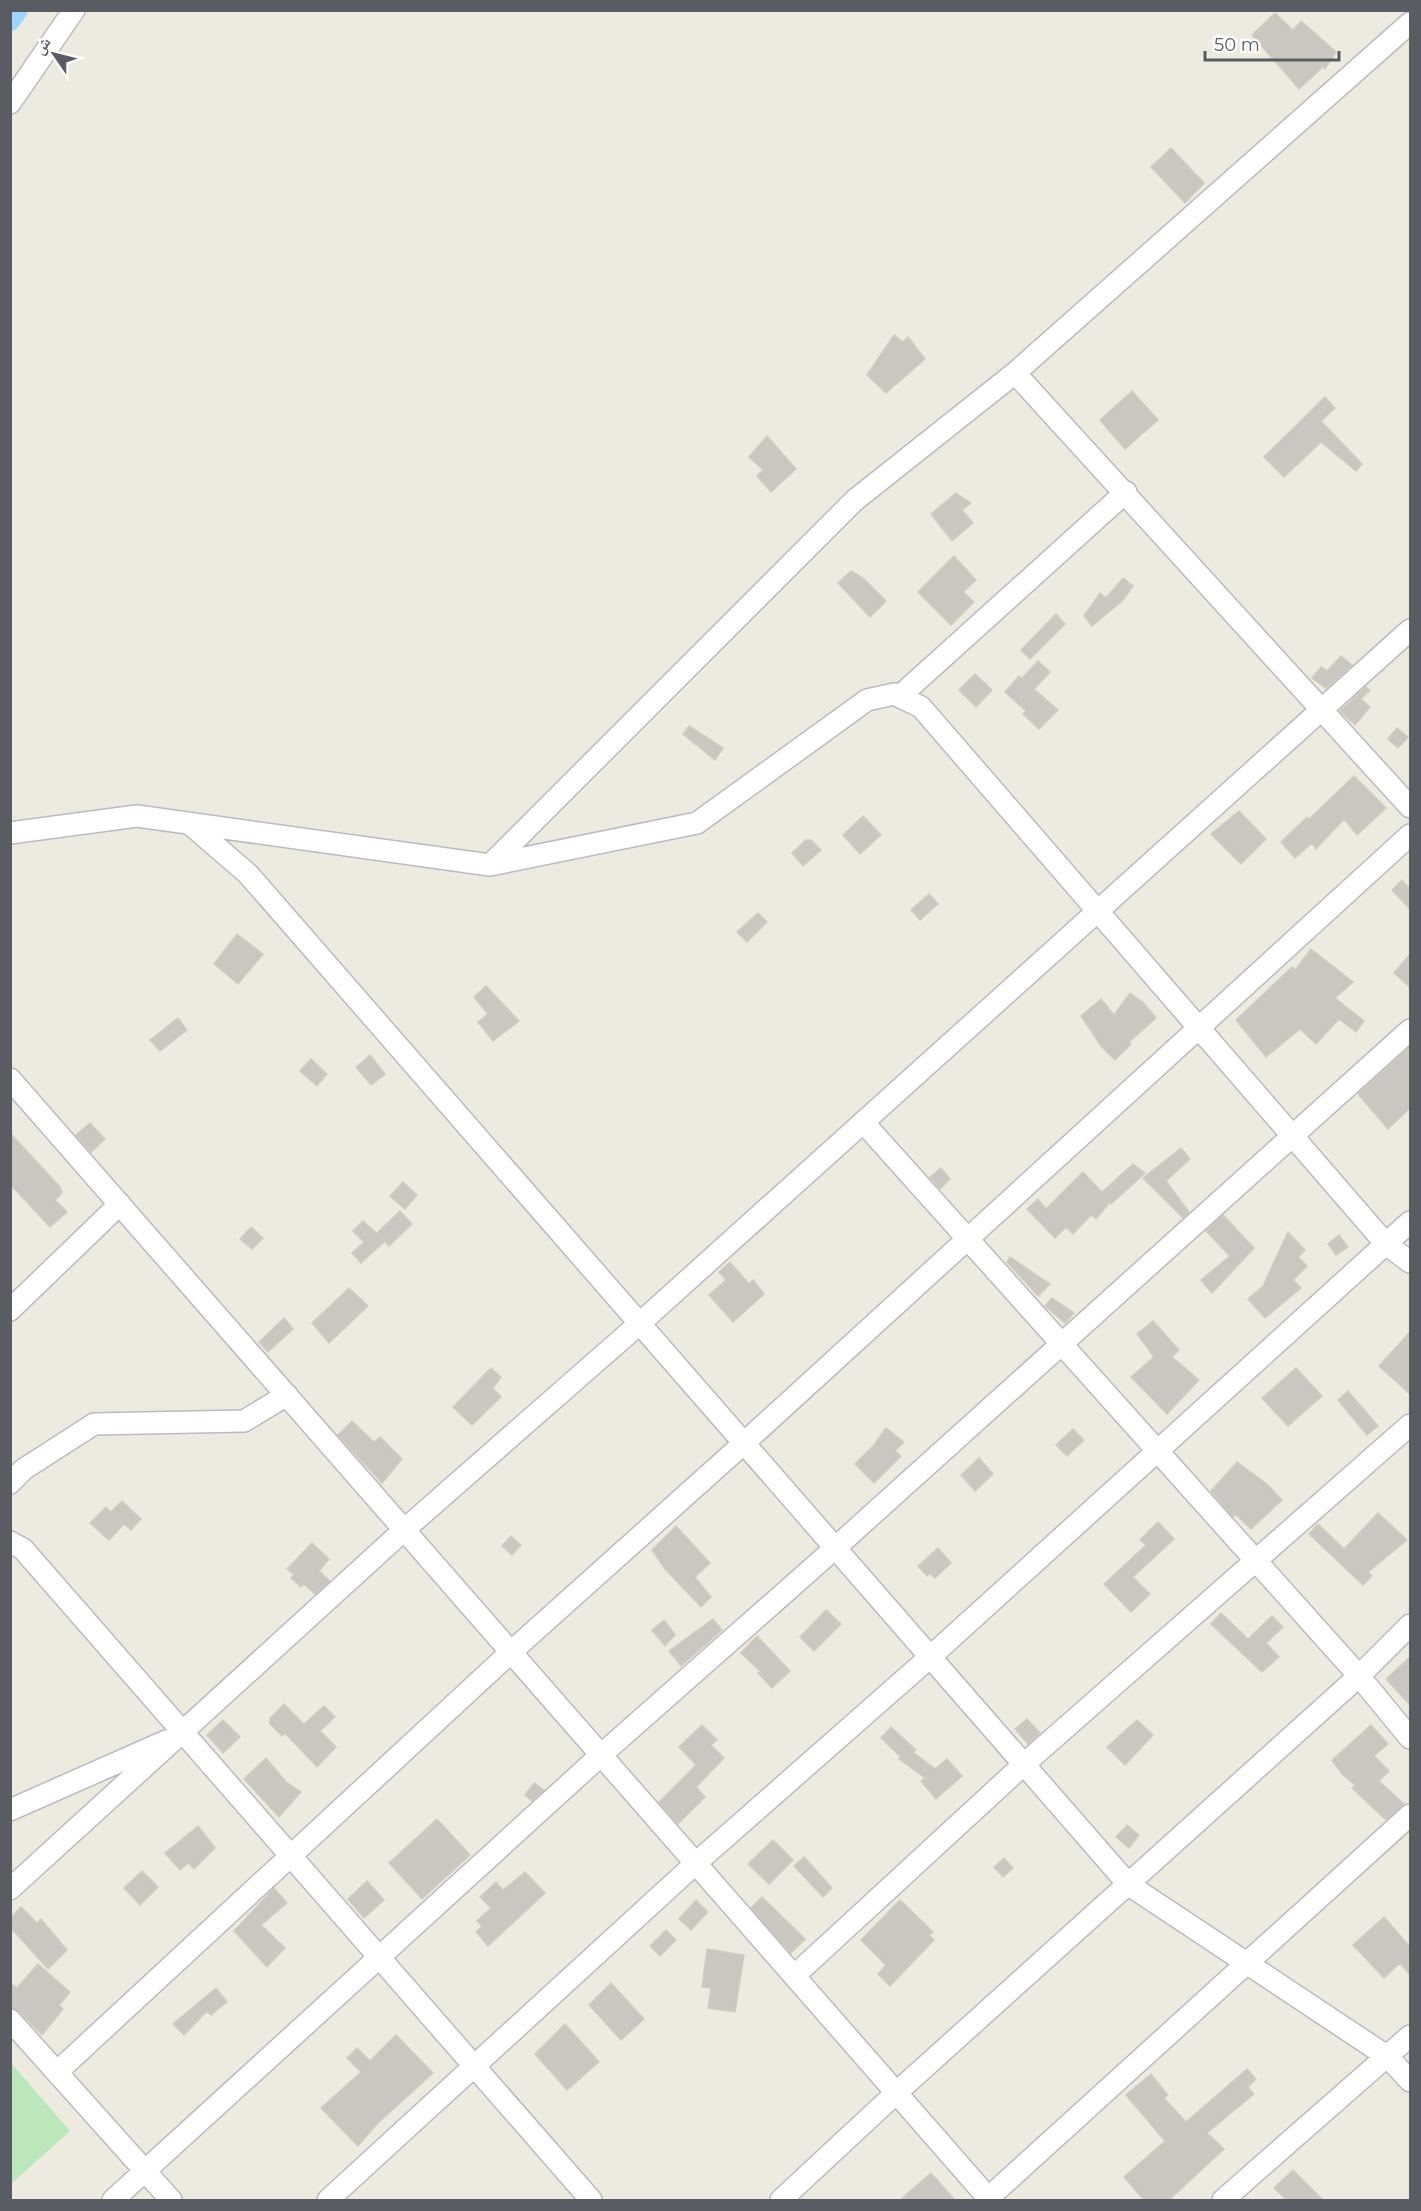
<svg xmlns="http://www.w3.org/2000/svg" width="1421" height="2211" viewBox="0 0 1421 2211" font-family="Montserrat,'Noto Naskh Arabic',sans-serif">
	<rect width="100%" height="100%" fill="#edebe0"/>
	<path fill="#bbe7bb" d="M 11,2063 L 70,2131 L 11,2184 L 10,2184 Z"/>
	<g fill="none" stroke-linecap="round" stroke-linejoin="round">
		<path stroke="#9fd4ff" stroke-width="20" d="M 10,21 L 18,10"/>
	</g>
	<path fill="#cac7c0" stroke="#d2ccbe" stroke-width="1.5" d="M 1275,13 L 1293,30 L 1301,21 L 1336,52 L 1325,69 L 1323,67 L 1299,89 L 1252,35 Z
		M 1171,148 L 1204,183 L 1185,203 L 1151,167 Z
		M 894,335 L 903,342 L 908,337 L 925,359 L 886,393 L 867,375 Z
		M 1132,391 L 1158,420 L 1125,449 L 1100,420 Z
		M 1325,397 L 1335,408 L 1321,421 L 1362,464 L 1356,471 L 1321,442 L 1284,477 L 1264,457 Z
		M 767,436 L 796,469 L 771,492 L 757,476 L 763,470 L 749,457 Z
		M 956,493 L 971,503 L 962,510 L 973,523 L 952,541 L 931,514 Z
		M 954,556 L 976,580 L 963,592 L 974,602 L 951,625 L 918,592 Z
		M 851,571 L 863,578 L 886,601 L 870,617 L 838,583 Z
		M 1123,578 L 1133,586 L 1123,600 L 1092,626 L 1084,616 L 1100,593 L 1106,598 Z
		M 1056,614 L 1065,624 L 1030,659 L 1021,650 Z
		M 1341,656 L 1352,665 L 1326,688 L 1312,678 L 1321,667 L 1327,671 Z
		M 1038,661 L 1050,672 L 1034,689 L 1058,710 L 1039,729 L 1023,714 L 1026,711 L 1005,692 L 1019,676 L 1022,678 Z
		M 975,674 L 992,690 L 976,707 L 959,690 Z
		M 1366,687 L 1370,690 L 1361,699 L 1370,707 L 1355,725 L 1340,711 Z
		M 689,726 L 723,748 L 715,760 L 683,734 Z
		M 1397,728 L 1408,737 L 1398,748 L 1388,739 Z
		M 1354,776 L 1386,808 L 1357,835 L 1344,819 L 1316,849 L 1312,843 L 1295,858 L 1281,842 L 1307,817 L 1309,819 Z
		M 1239,811 L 1266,839 L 1241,864 L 1211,834 Z
		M 863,816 L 881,835 L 860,854 L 843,835 Z
		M 806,840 L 811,840 L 821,850 L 803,866 L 792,853 Z
		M 1402,880 L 1410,889 L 1410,909 L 1392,890 Z
		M 929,894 L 938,904 L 920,920 L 911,910 Z
		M 758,913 L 767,922 L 747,942 L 737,932 Z
		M 237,934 L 263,954 L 238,984 L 214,964 Z
		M 1311,949 L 1353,982 L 1335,998 L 1364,1021 L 1356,1032 L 1339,1019 L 1316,1044 L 1300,1029 L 1266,1057 L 1236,1020 L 1292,967 L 1295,970 Z
		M 1410,954 L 1410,987 L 1394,973 Z
		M 486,986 L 519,1021 L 493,1041 L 478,1022 L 488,1014 L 474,997 Z
		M 1130,993 L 1144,1003 L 1156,1018 L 1129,1042 L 1131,1044 L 1115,1060 L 1101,1046 L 1081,1016 L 1101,999 L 1114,1015 Z
		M 178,1018 L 187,1030 L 160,1051 L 150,1040 Z
		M 1410,1047 L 1410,1108 L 1388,1129 L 1358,1094 Z
		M 370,1055 L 385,1074 L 371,1085 L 356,1067 Z
		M 311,1059 L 327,1074 L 317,1086 L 300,1071 Z
		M 90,1123 L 105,1139 L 91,1152 L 76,1135 Z
		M 10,1133 L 60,1187 L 62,1193 L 55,1200 L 67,1212 L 50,1227 L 10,1184 Z
		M 1181,1148 L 1190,1159 L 1166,1181 L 1189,1212 L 1183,1218 L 1143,1178 Z
		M 1133,1164 L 1145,1173 L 1111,1204 L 1110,1202 L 1096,1219 L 1091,1215 L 1073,1234 L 1066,1227 L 1055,1238 L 1027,1209 L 1038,1199 L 1046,1209 L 1083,1172 L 1102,1192 Z
		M 941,1168 L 950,1179 L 940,1189 L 930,1177 Z
		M 403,1182 L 417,1195 L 405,1209 L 390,1196 Z
		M 400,1211 L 412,1224 L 389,1246 L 377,1233 Z
		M 1223,1215 L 1254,1248 L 1212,1293 L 1201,1280 L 1230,1256 L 1206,1231 Z
		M 363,1221 L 385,1241 L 361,1263 L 352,1253 L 364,1242 L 353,1231 Z
		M 251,1227 L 263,1238 L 252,1249 L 240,1239 Z
		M 1288,1232 L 1305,1250 L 1298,1257 L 1307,1266 L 1293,1280 L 1301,1288 L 1265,1318 L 1248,1299 L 1263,1286 Z
		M 1339,1235 L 1348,1247 L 1336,1255 L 1328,1244 Z
		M 1010,1257 L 1041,1278 L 1050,1284 L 1038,1296 L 1007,1262 Z
		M 730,1262 L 749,1284 L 753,1280 L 764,1294 L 733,1322 L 709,1295 L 726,1280 L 719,1272 Z
		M 349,1288 L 368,1306 L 329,1343 L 312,1323 Z
		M 1052,1298 L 1074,1313 L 1065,1323 L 1045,1306 Z
		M 284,1318 L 293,1329 L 268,1352 L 259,1342 Z
		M 1153,1321 L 1179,1350 L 1172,1357 L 1199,1380 L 1167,1414 L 1131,1377 L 1154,1357 L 1137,1334 Z
		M 1410,1332 L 1410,1394 L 1379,1366 Z
		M 491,1368 L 501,1377 L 493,1388 L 501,1397 L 472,1425 L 453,1407 Z
		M 1296,1368 L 1322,1396 L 1288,1426 L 1262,1398 Z
		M 1348,1391 L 1378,1426 L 1367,1435 L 1338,1400 Z
		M 352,1421 L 374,1442 L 380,1437 L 402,1459 L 382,1483 L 338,1435 Z
		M 886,1428 L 904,1442 L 895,1451 L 901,1456 L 874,1483 L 855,1464 L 873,1446 Z
		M 1073,1429 L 1084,1440 L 1067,1456 L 1056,1445 Z
		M 979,1458 L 993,1474 L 975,1491 L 961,1475 Z
		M 1237,1462 L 1267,1484 L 1282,1500 L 1251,1529 L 1236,1515 L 1233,1517 L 1211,1491 Z
		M 122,1501 L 141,1519 L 131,1530 L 124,1524 L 109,1540 L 90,1523 L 106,1507 L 111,1512 Z
		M 1378,1513 L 1407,1540 L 1368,1572 L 1372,1576 L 1363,1585 L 1309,1534 L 1318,1524 L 1344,1549 Z
		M 1158,1522 L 1174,1539 L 1133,1577 L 1150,1594 L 1131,1612 L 1104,1584 L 1146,1545 L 1140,1540 Z
		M 676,1526 L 710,1563 L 695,1577 L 711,1597 L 701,1607 L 665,1569 L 652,1550 Z
		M 511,1536 L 521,1545 L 512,1555 L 502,1546 Z
		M 312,1543 L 329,1559 L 319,1571 L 330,1581 L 315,1594 L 304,1584 L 301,1587 L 291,1578 L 294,1575 L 287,1569 Z
		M 938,1548 L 951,1563 L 935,1578 L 930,1573 L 927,1576 L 918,1566 Z
		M 826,1610 L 841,1624 L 814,1651 L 800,1637 Z
		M 1221,1613 L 1248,1639 L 1272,1616 L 1283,1627 L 1266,1643 L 1279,1657 L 1262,1672 L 1211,1624 Z
		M 713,1619 L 722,1630 L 681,1666 L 669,1651 Z
		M 664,1620 L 675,1635 L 665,1646 L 652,1630 Z
		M 757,1636 L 790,1671 L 772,1688 L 758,1673 L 760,1671 L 741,1653 Z
		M 1410,1657 L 1410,1705 L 1386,1679 Z
		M 284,1704 L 304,1724 L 324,1706 L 335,1717 L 320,1731 L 336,1747 L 317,1767 L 285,1733 L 282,1736 L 270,1724 L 270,1718 Z
		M 1027,1719 L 1040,1733 L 1028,1744 L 1015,1729 Z
		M 223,1720 L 240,1737 L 223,1753 L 207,1735 Z
		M 1137,1720 L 1153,1735 L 1125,1765 L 1107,1747 Z
		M 702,1725 L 717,1740 L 711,1745 L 724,1758 L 696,1787 L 705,1797 L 678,1824 L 659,1802 L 696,1765 L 679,1747 Z
		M 1371,1725 L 1388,1744 L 1374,1756 L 1389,1771 L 1379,1781 L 1404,1804 L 1386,1820 L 1352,1788 L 1355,1785 L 1342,1774 L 1332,1760 Z
		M 891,1727 L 916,1750 L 913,1752 L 935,1769 L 947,1759 L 962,1776 L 936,1799 L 921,1781 L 925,1778 L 899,1759 L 901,1757 L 881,1738 Z
		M 266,1758 L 287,1783 L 301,1792 L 279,1817 L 244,1779 Z
		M 534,1783 L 544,1790 L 532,1801 L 525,1795 Z
		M 437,1819 L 470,1855 L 422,1899 L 389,1863 Z
		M 1127,1825 L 1139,1835 L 1129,1848 L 1116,1837 Z
		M 198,1826 L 215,1848 L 194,1869 L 188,1863 L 180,1870 L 165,1853 Z
		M 773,1840 L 793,1860 L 769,1884 L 748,1864 Z
		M 804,1857 L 832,1888 L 823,1897 L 794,1866 Z
		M 1004,1858 L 1013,1868 L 1003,1877 L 994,1867 Z
		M 142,1871 L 158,1887 L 140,1905 L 124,1888 Z
		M 525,1872 L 545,1893 L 488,1946 L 476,1932 L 482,1926 L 477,1921 L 491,1908 L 480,1897 L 496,1882 L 503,1890 Z
		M 367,1881 L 384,1900 L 364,1918 L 348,1899 Z
		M 274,1888 L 287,1903 L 261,1925 L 285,1948 L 267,1967 L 234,1931 Z
		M 762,1897 L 805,1939 L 791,1953 L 751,1908 Z
		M 696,1900 L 708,1912 L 691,1930 L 679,1919 Z
		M 900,1900 L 933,1932 L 929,1935 L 934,1940 L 890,1986 L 878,1974 L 886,1965 L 861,1940 Z
		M 21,1907 L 37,1923 L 41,1919 L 67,1950 L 48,1969 L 10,1927 L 10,1918 Z
		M 1384,1917 L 1410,1947 L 1410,1975 L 1400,1963 L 1384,1978 L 1353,1945 Z
		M 666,1930 L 676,1940 L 660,1956 L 650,1946 Z
		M 707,1949 L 744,1955 L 735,2012 L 708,2008 L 711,1988 L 702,1987 Z
		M 38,1964 L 70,1992 L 59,2005 L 63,2009 L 42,2035 L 19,2011 L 10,2008 L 10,1983 L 17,1988 Z
		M 611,1983 L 644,2019 L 621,2040 L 589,2005 Z
		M 216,1988 L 227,2002 L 211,2015 L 207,2011 L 184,2035 L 173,2024 Z
		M 565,2024 L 599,2062 L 567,2090 L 535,2054 Z
		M 396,2035 L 433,2073 L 378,2123 L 358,2146 L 321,2108 L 361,2072 L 347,2058 L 357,2048 L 370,2061 Z
		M 1247,2069 L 1256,2079 L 1248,2087 L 1254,2094 L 1207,2133 L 1224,2149 L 1169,2200 L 1144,2200 L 1124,2177 L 1165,2141 L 1126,2095 L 1151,2074 L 1168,2095 L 1164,2098 L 1186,2122 Z
		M 1293,2170 L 1323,2200 L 1287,2200 L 1274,2188 Z
		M 931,2173 L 955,2200 L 900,2200 Z"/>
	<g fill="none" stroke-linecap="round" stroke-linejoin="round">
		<g stroke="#b9bbc1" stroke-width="24">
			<path id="street" d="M 10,103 L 74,10
				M 1015,373 L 1410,23
				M 900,696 L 1126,492
				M 189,823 L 248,874 L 1129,1885 L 1388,2057 L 1410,2081
				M 10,833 L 137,816 L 490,865 L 697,823 L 867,700 L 894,694 L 921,707 L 1386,1244 L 1410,1262
				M 490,865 L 855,500 L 1015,373 L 1410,807
				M 10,1079 L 990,2200
				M 863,1122 L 1359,1676 L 1410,1738
				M 10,1310 L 120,1204
				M 10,1483 L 24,1469 L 94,1424 L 244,1421 L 287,1395
				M 10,1542 L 23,1549 L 591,2200
				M 10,1810 L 166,1741
				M 10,1889 L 404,1530 L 639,1324 L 1410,630
				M 794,1976 L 1023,1765 L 1410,1425
				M 10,2020 L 171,2200
				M 57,2072 L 511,1652 L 743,1444 L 1410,835
				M 113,2200 L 601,1755 L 834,1549 L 1410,1030
				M 328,2200 L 696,1863 L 929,1658 L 1410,1222
				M 781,2200 L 896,2093 L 1359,1676 L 1410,1625
				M 986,2200 L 1410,1815
				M 1223,2200 L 1410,2036"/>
		</g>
		<use href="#street" stroke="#fff" stroke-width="21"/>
	</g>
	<rect width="1421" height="2211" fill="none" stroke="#595d63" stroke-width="24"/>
	<g transform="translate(54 54) rotate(305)" stroke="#ffffff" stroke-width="4.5" paint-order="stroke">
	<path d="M0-4.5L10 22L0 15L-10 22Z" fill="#595d63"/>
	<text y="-9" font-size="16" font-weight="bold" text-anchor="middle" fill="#595d63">ش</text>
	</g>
	<path d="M1205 51v9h134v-9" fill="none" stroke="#595d63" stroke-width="3"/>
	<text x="1214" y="51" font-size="18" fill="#595d63" stroke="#ffffff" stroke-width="4.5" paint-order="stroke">50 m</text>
</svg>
